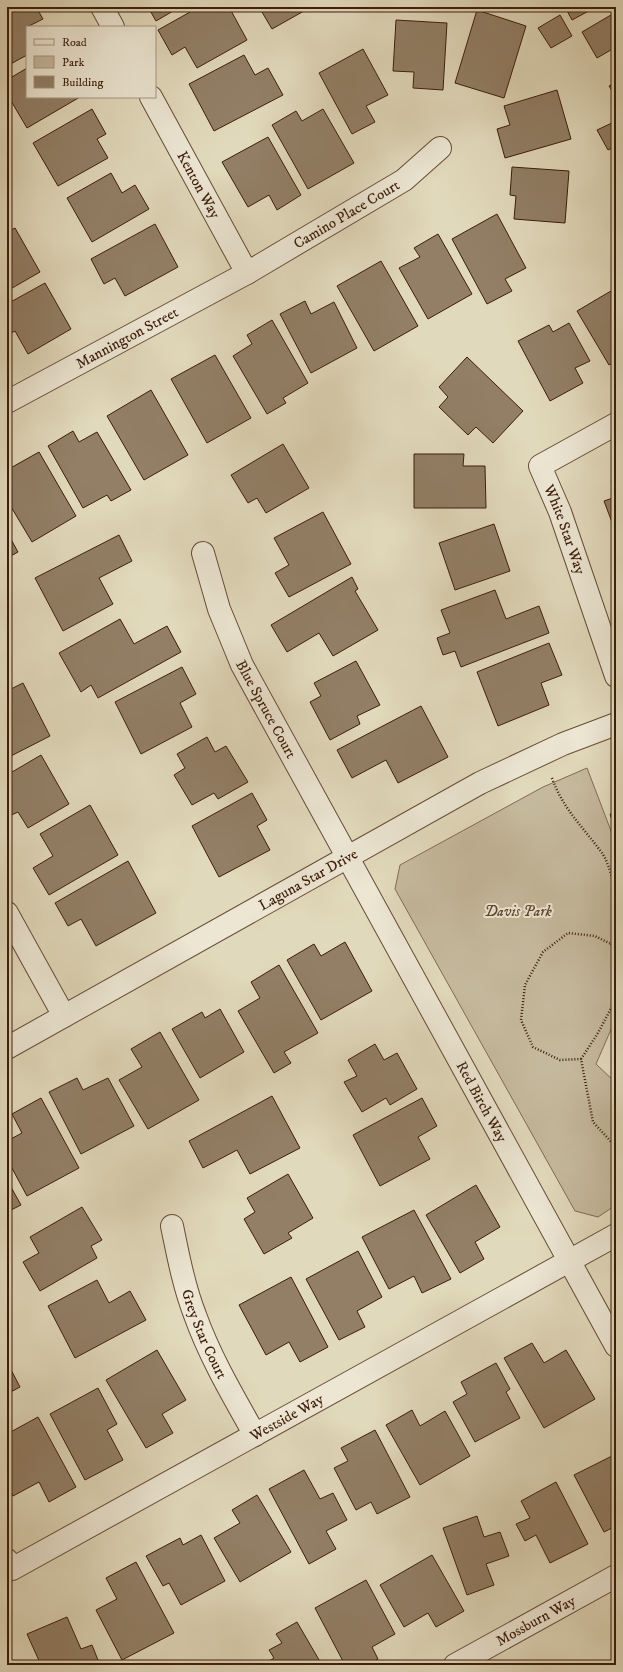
<svg xmlns="http://www.w3.org/2000/svg" width="623" height="1672" viewBox="0 0 623 1672" font-family="'IM FELL DW Pica',serif">
	<rect width="100%" height="100%" fill="#e1d9bb"/>
	<filter id="stains"><feTurbulence type="fractalNoise" baseFrequency=".005" numOctaves="4"/><feColorMatrix values="0 0 0 0 .2 0 0 0 0 .09 0 0 0 0 .02 0 0 0 .5 -.17"/></filter>
	<radialGradient id="worn" r=".72"><stop offset=".6" stop-color="#630" stop-opacity="0"/><stop offset="1" stop-color="#630" stop-opacity=".3"/></radialGradient>
	<path fill="#c5b99d" stroke="#816b53" d="M 587,768 L 616,844 L 616,1018 L 596,1064 L 616,1083 L 616,1205 L 598,1217 L 575,1211 L 395,889 L 400,865 L 543,787 Z"/>
	<path fill="#927f66" stroke="#3d1d09" d="M 7,7 L 36,7 L 43,19 L 27,27 L 27,55 L 7,66 Z
		M 148,7 L 180,7 L 156,21 Z
		M 199,7 L 229,7 L 247,40 L 197,68 L 185,47 L 172,55 L 158,30 Z
		M 259,7 L 311,7 L 272,29 Z
		M 565,7 L 596,7 L 572,20 Z
		M 477,10 L 526,26 L 504,98 L 455,83 Z
		M 616,12 L 616,47 L 597,58 L 582,32 Z
		M 560,15 L 572,36 L 551,48 L 538,28 Z
		M 396,20 L 447,23 L 443,90 L 413,88 L 414,72 L 393,71 Z
		M 363,49 L 388,95 L 366,106 L 375,122 L 352,134 L 319,73 Z
		M 244,55 L 255,75 L 268,68 L 283,95 L 214,131 L 189,84 Z
		M 27,68 L 27,97 L 80,97 L 27,128 L 7,94 L 7,80 Z
		M 616,82 L 616,97 L 609,86 Z
		M 557,90 L 571,139 L 505,158 L 497,129 L 510,125 L 504,106 Z
		M 92,109 L 106,134 L 97,139 L 108,158 L 58,186 L 33,143 Z
		M 323,109 L 354,163 L 308,189 L 272,125 L 296,111 L 302,121 Z
		M 616,121 L 616,146 L 608,150 L 597,130 Z
		M 268,137 L 301,195 L 277,210 L 269,195 L 248,207 L 222,162 Z
		M 512,167 L 569,171 L 565,223 L 514,219 L 516,196 L 510,195 Z
		M 111,173 L 122,193 L 135,185 L 149,209 L 92,242 L 67,198 Z
		M 497,214 L 526,268 L 505,279 L 512,291 L 487,304 L 452,239 Z
		M 155,224 L 178,267 L 125,296 L 115,278 L 104,284 L 91,259 Z
		M 15,228 L 40,272 L 7,291 L 7,232 Z
		M 438,234 L 472,294 L 428,319 L 399,268 L 420,257 L 414,248 Z
		M 381,261 L 418,326 L 374,351 L 337,286 Z
		M 45,283 L 71,329 L 28,354 L 15,331 L 7,335 L 7,304 Z
		M 616,288 L 616,361 L 609,365 L 577,311 Z
		M 305,301 L 311,314 L 334,302 L 357,348 L 311,373 L 280,314 Z
		M 272,320 L 308,383 L 283,398 L 286,403 L 267,414 L 233,356 L 252,344 L 247,335 Z
		M 569,323 L 590,361 L 575,368 L 583,383 L 550,401 L 518,341 L 549,325 L 553,332 Z
		M 215,355 L 251,418 L 207,443 L 171,379 Z
		M 467,357 L 523,411 L 493,443 L 476,427 L 468,435 L 439,407 L 448,397 L 439,387 Z
		M 151,390 L 188,455 L 144,480 L 107,416 Z
		M 73,431 L 79,442 L 97,432 L 131,490 L 111,501 L 107,495 L 83,508 L 48,446 Z
		M 283,444 L 309,488 L 266,513 L 257,498 L 248,503 L 231,475 Z
		M 39,452 L 76,516 L 32,542 L 7,500 L 7,470 Z
		M 414,454 L 464,454 L 463,466 L 485,466 L 486,508 L 414,508 Z
		M 616,479 L 616,496 L 611,481 Z
		M 616,497 L 616,533 L 604,501 Z
		M 323,512 L 351,564 L 289,597 L 275,573 L 289,565 L 274,538 Z
		M 494,524 L 510,571 L 455,590 L 439,543 Z
		M 7,532 L 18,552 L 7,558 Z
		M 119,535 L 132,561 L 99,578 L 113,604 L 63,631 L 35,578 Z
		M 352,577 L 358,589 L 355,591 L 378,630 L 333,656 L 319,633 L 287,652 L 271,625 Z
		M 495,590 L 506,619 L 539,606 L 549,633 L 461,667 L 455,651 L 443,655 L 437,638 L 450,633 L 441,610 Z
		M 120,619 L 134,644 L 167,626 L 181,652 L 98,698 L 91,685 L 81,692 L 59,653 Z
		M 549,643 L 562,675 L 541,683 L 549,705 L 498,726 L 477,672 Z
		M 356,661 L 380,705 L 357,716 L 360,724 L 330,740 L 310,702 L 321,696 L 314,683 Z
		M 182,667 L 196,694 L 180,703 L 192,727 L 141,754 L 115,702 Z
		M 23,683 L 50,736 L 7,758 L 7,691 Z
		M 421,706 L 448,757 L 398,783 L 386,760 L 352,778 L 337,750 Z
		M 207,737 L 215,752 L 226,746 L 248,782 L 218,799 L 214,793 L 192,805 L 174,775 L 185,768 L 177,754 Z
		M 41,755 L 69,804 L 28,828 L 18,812 L 7,817 L 7,775 Z
		M 252,793 L 267,820 L 257,826 L 270,850 L 219,877 L 192,826 Z
		M 90,805 L 118,855 L 49,895 L 33,868 L 53,856 L 40,834 Z
		M 616,812 L 616,833 L 610,814 Z
		M 128,861 L 156,913 L 96,946 L 81,919 L 68,926 L 55,903 Z
		M 345,942 L 372,991 L 321,1020 L 287,960 L 314,944 L 321,956 Z
		M 279,965 L 318,1033 L 284,1052 L 291,1063 L 274,1073 L 238,1011 L 260,998 L 251,982 Z
		M 220,1009 L 244,1052 L 200,1078 L 172,1029 L 202,1012 L 205,1018 Z
		M 160,1032 L 199,1100 L 148,1129 L 119,1080 L 142,1067 L 131,1049 Z
		M 375,1044 L 384,1060 L 397,1053 L 417,1089 L 390,1105 L 386,1098 L 362,1112 L 344,1082 L 357,1076 L 348,1060 Z
		M 77,1078 L 83,1090 L 108,1078 L 134,1126 L 81,1154 L 49,1092 Z
		M 272,1096 L 300,1148 L 250,1174 L 237,1150 L 203,1168 L 189,1141 Z
		M 41,1098 L 79,1168 L 27,1196 L 7,1159 L 7,1141 L 22,1133 L 12,1114 Z
		M 422,1098 L 437,1126 L 418,1137 L 430,1159 L 380,1186 L 353,1135 Z
		M 288,1174 L 313,1218 L 288,1233 L 292,1238 L 264,1254 L 244,1219 L 255,1212 L 247,1198 Z
		M 7,1180 L 21,1205 L 7,1212 Z
		M 476,1185 L 500,1227 L 475,1242 L 484,1259 L 460,1273 L 426,1215 Z
		M 82,1207 L 102,1240 L 91,1246 L 97,1258 L 40,1291 L 23,1262 L 39,1253 L 30,1237 Z
		M 414,1210 L 451,1279 L 422,1293 L 414,1276 L 389,1289 L 362,1237 Z
		M 358,1251 L 382,1297 L 357,1311 L 365,1327 L 339,1340 L 306,1279 Z
		M 291,1277 L 328,1347 L 300,1362 L 289,1342 L 266,1355 L 239,1305 Z
		M 97,1280 L 109,1303 L 130,1291 L 146,1320 L 75,1358 L 48,1306 Z
		M 532,1343 L 544,1363 L 566,1350 L 595,1399 L 544,1428 L 504,1358 Z
		M 157,1350 L 186,1400 L 162,1414 L 173,1433 L 146,1448 L 106,1380 Z
		M 7,1362 L 20,1387 L 7,1394 Z
		M 496,1363 L 510,1389 L 506,1392 L 520,1418 L 475,1442 L 453,1402 L 467,1394 L 461,1382 Z
		M 98,1388 L 117,1424 L 107,1430 L 123,1460 L 85,1480 L 50,1414 Z
		M 412,1410 L 420,1426 L 445,1411 L 470,1456 L 420,1485 L 386,1425 Z
		M 38,1417 L 76,1487 L 49,1502 L 39,1482 L 13,1496 L 7,1484 L 7,1434 Z
		M 375,1430 L 410,1497 L 377,1514 L 371,1502 L 356,1510 L 334,1468 L 348,1461 L 341,1448 Z
		M 616,1454 L 616,1526 L 604,1532 L 574,1475 Z
		M 304,1470 L 320,1499 L 333,1493 L 347,1520 L 326,1531 L 336,1549 L 309,1564 L 269,1489 Z
		M 556,1482 L 588,1544 L 550,1563 L 536,1535 L 525,1541 L 516,1524 L 530,1518 L 521,1501 Z
		M 257,1495 L 291,1552 L 240,1582 L 214,1538 L 240,1523 L 232,1510 Z
		M 477,1516 L 484,1537 L 500,1532 L 509,1556 L 486,1564 L 494,1585 L 467,1595 L 443,1528 Z
		M 201,1535 L 225,1581 L 181,1605 L 169,1583 L 163,1586 L 146,1556 L 180,1538 L 183,1545 Z
		M 432,1555 L 464,1611 L 436,1627 L 428,1613 L 404,1627 L 380,1585 Z
		M 136,1562 L 174,1633 L 122,1660 L 96,1610 L 117,1599 L 106,1578 Z
		M 366,1580 L 395,1634 L 372,1647 L 378,1659 L 367,1665 L 345,1665 L 315,1608 Z
		M 67,1617 L 81,1649 L 92,1645 L 100,1665 L 41,1665 L 27,1634 Z
		M 297,1622 L 322,1665 L 263,1665 L 274,1658 L 269,1650 L 282,1643 L 276,1634 Z"/>
	<g fill="none" stroke-linecap="round" stroke-linejoin="round">
		<g stroke="#664c36" stroke-width="24">
			<g id="street">
				<path d="M 102,7 L 113,27"/>
				<path id="s1" d="M 151,97 L 247,273"/>
				<path id="s2" d="M 7,402 L 247,273 L 404,180 L 440,148"/>
				<path id="s3" d="M 616,424 L 540,466 L 560,512 L 616,676"/>
				<path id="s4" d="M 203,553 L 219,609 L 242,665 L 616,1346"/>
				<path d="M 7,913 L 64,1016"/>
				<path id="s5" d="M 7,1048 L 480,783 L 563,744 L 616,724"/>
				<path id="s6" d="M 172,1226 C 178,1255 184,1287 195,1315 C 210,1357 233,1396 255,1435"/>
				<path id="s7" d="M 7,1560 L 12,1569 L 616,1235"/>
				<path id="s8" d="M 455,1665 L 616,1576"/>
			</g>
		</g>
		<path stroke="#3d1d09" stroke-width="2.5" stroke-dasharray="1 2" stroke-linecap="butt" d="M 552,778 C 563,809 583,827 602,853 C 609,863 612,879 616,891
			M 616,938 L 611,944 L 595,936 L 568,933 L 543,952 L 525,985 L 521,1020 L 533,1047 L 560,1060 L 581,1059 L 593,1122 L 616,1147
			M 611,944 L 616,951
			M 581,1059 L 598,1033 L 616,999"/>
		<use href="#street" stroke="#ece6d3" stroke-width="22"/>
	</g>
	<g text-anchor="middle" stroke-width="4" stroke-linejoin="round" paint-order="stroke">
		<g font-size="15" fill="#3d1d09" stroke="#ece6d3">
			<text dy="5" stroke="none"><textPath href="#s1" startOffset="100">Kenton Way</textPath></text>
			<text dy="5" stroke="none"><textPath href="#s2" startOffset="388">Camino Place Court</textPath></text>
			<text dy="5" stroke="none"><textPath href="#s2" startOffset="136">Mannington Street</textPath></text>
			<text dy="5" stroke="none"><textPath href="#s3" startOffset="155">White Star Way</textPath></text>
			<text dy="5" stroke="none"><textPath href="#s4" startOffset="169">Blue Spruce Court</textPath></text>
			<text dy="5" stroke="none"><textPath href="#s5" startOffset="345">Laguna Star Drive</textPath></text>
			<text dy="5" stroke="none"><textPath href="#s4" startOffset="617">Red Birch Way</textPath></text>
			<text dy="5" stroke="none"><textPath href="#s6" startOffset="113">Grey Star Court</textPath></text>
			<text dy="5" stroke="none"><textPath href="#s7" startOffset="324">Westside Way</textPath></text>
			<text dy="5" stroke="none"><textPath href="#s8" startOffset="92">Mossburn Way</textPath></text>
		</g>
		<g font-size="15" font-style="italic" fill="#5f442e" stroke="#ece6d3">
			<text x="518" y="916">Davis Park</text>
		</g>
	</g>
	<rect width="623" height="1672" fill="none" stroke="#e1d9bb" stroke-width="24"/>
	<rect x="8" y="8" width="607" height="1656" fill="none" stroke="#3d1d09" stroke-width="2"/>
	<rect x="12" y="12" width="599" height="1648" fill="none" stroke="#3d1d09"/>
	<rect x="26" y="26" width="130" height="72" fill="#ece6d3" stroke="#a69682"/>
	<rect x="34" y="39" width="20" height="6" fill="#ece6d3" stroke="#a69682"/>
	<text x="62" y="46" font-size="12" fill="#3d1d09">Road</text>
	<rect x="34" y="56" width="20" height="12" fill="#c5b99d" stroke="#a69682"/>
	<text x="62" y="66" font-size="12" fill="#3d1d09">Park</text>
	<rect x="34" y="76" width="20" height="12" fill="#927f66" stroke="#a69682"/>
	<text x="62" y="86" font-size="12" fill="#3d1d09">Building</text>
	<rect width="100%" height="100%" filter="url(#stains)"/>
	<rect width="100%" height="100%" fill="url(#worn)"/>
</svg>
